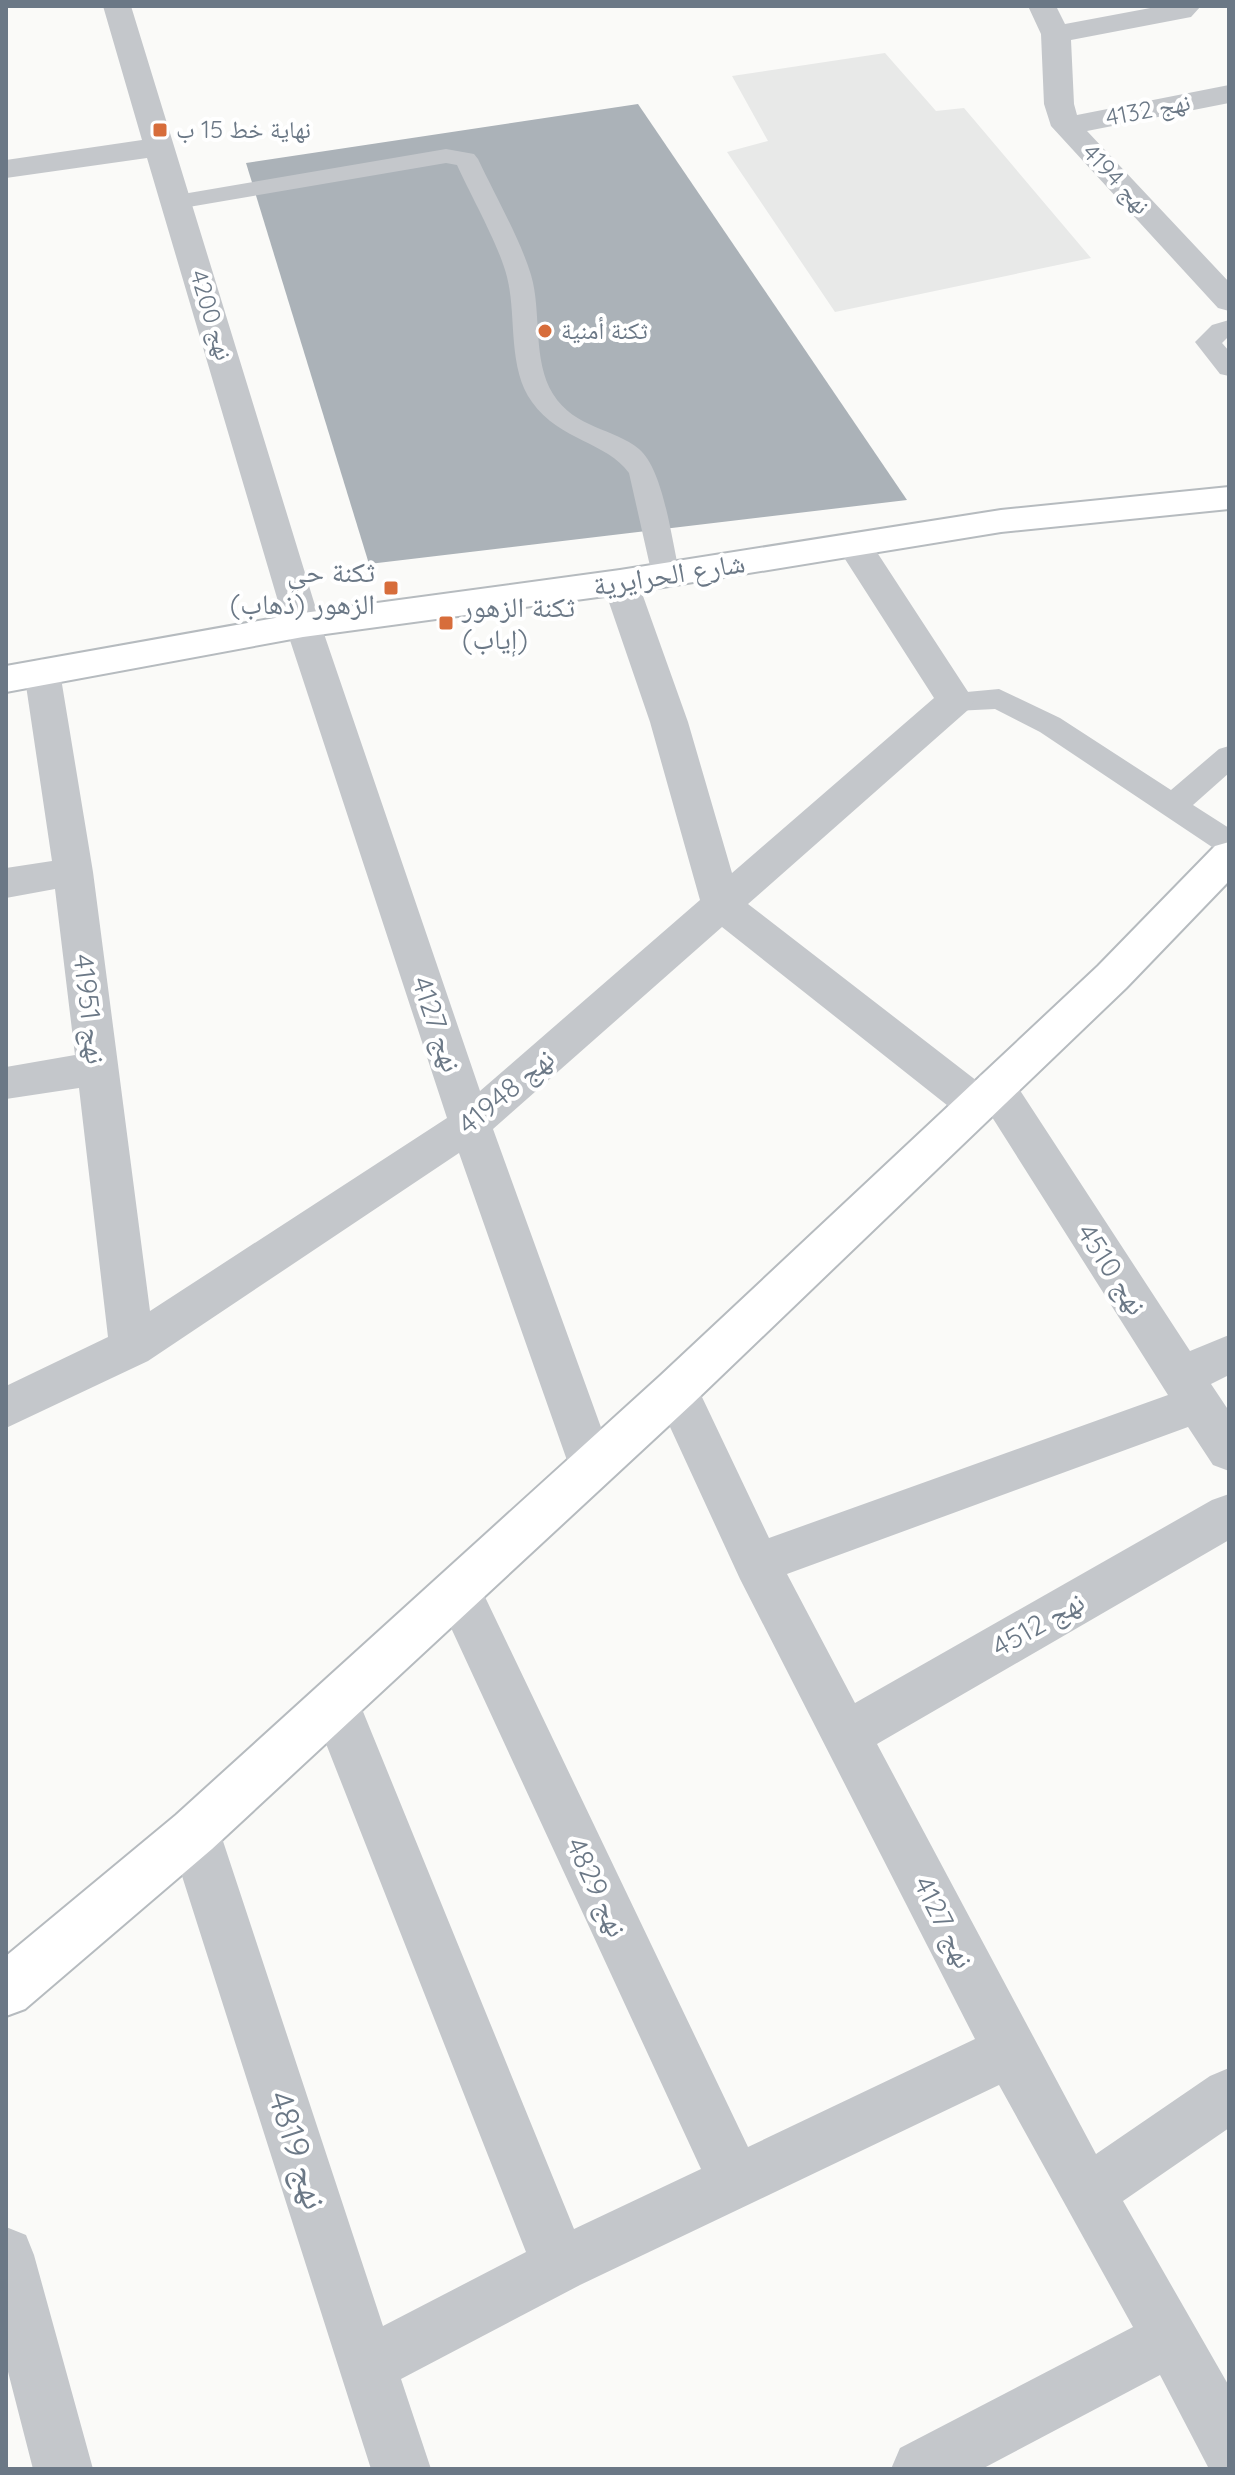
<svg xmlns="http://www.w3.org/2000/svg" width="1235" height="2475" viewBox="0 0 1235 2475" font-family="Quicksand,'Noto Naskh Arabic',sans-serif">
	<rect width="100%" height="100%" fill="#fafaf8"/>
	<path fill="#e8e9e8" d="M 885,53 L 936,111 L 964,108 L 1091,258 L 835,312 L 727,152 L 768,141 L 732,76 Z"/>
	<path fill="#abb2b8" d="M 638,104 L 907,500 L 369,564 L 246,163 Z"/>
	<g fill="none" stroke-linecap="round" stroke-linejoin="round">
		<g stroke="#b6bbbf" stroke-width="4">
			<path id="secondary" d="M 1229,487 L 1229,509 L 1001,532 L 620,594 L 303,637 L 6,692 L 6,666 L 303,613 L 620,570 L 1001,510 Z
				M 1229,842 L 1229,881 L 1126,988 L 692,1404 L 212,1849 L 25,2009 L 6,2016 L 6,1956 L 176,1815 L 660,1376 L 1098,966 L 1215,846 Z"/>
		</g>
		<path fill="#c4c7cb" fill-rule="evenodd" d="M 446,149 L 474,154 L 478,159 C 494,193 521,241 531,275 C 542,312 532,360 553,394 C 575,429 614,428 639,449 C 664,470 672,543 680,575 L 676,582 L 666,584 L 656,582 L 652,575 L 629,473 C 607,442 560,441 532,402 C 507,367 517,316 507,277 C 499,245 471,196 457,165 L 446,163 L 177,209 L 168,207 L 165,202 L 168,197 L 177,195 Z
			M 1229,320 L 1229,336 L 1222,343 L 1229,351 L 1229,376 L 1220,374 L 1195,342 L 1212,325 Z
			M 999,689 L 1060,718 L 1171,790 L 1219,749 L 1229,746 L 1229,773 L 1193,805 L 1229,828 L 1229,854 L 1218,851 L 1040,732 L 995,709 L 955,711 L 945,708 L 941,701 L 945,694 Z"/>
		<path fill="#c4c7cb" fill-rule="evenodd" d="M 103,6 L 131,6 L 321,625 L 480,1091 L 700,900 L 650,722 L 602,582 L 607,574 L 620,570 L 633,574 L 638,582 L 688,722 L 732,873 L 934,698 L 836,545 L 841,537 L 854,533 L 867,537 L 974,701 L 968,710 L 748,904 L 977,1081 L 980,1075 L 995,1070 L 1010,1075 L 1190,1351 L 1229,1335 L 1229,1375 L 1211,1384 L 1229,1411 L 1229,1471 L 1213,1465 L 1188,1427 L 787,1574 L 855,1703 L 1212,1500 L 1229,1494 L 1229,1540 L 877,1744 L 1096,2154 L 1210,2076 L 1229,2068 L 1229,2128 L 1123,2201 L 1229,2386 L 1229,2469 L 1208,2467 L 1160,2375 L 982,2469 L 891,2469 L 900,2448 L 1133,2327 L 999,2085 L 580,2285 L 401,2379 L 431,2469 L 371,2469 L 168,1832 L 176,1815 L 194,1807 L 212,1815 L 220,1832 L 383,2326 L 526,2252 L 310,1703 L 317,1687 L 335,1680 L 353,1687 L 574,2229 L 701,2169 L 434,1591 L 441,1576 L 458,1569 L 475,1576 L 748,2147 L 975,2039 L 740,1579 L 653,1390 L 660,1376 L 676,1370 L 692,1376 L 769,1538 L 1168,1395 L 992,1117 L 977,1122 L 962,1117 L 722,927 L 493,1129 L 615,1466 L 609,1480 L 592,1486 L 575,1480 L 569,1466 L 459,1153 L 148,1361 L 6,1428 L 6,1386 L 108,1337 L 79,1088 L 6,1099 L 6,1067 L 75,1055 L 55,889 L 6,898 L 6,868 L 52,861 L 24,672 L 29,663 L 42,659 L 55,663 L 60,672 L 93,872 L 150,1311 L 447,1118 L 285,625 L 147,158 L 6,178 L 6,160 L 142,140 Z
			M 1028,6 L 1056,6 L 1065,24 L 1161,6 L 1201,6 L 1191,17 L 1071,40 L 1074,104 L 1077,115 L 1229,85 L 1229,103 L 1087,131 L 1229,282 L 1229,311 L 1218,308 L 1051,126 L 1044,104 L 1041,34 Z
			M 6,2227 L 26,2235 L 34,2255 L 93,2469 L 33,2469 L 6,2364 Z"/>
		<use href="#secondary" fill="#fff" fill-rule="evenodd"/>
	</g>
	<g fill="#d76d3b" stroke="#fff" stroke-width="3">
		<rect x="152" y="122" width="16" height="16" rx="4"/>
		<circle cx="545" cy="331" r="8"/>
		<rect x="383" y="580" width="16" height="16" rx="4"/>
		<rect x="438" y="615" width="16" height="16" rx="4"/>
	</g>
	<g text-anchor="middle" stroke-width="8" stroke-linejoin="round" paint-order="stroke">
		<g font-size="24" fill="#6b7886" stroke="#fff">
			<text transform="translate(1148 110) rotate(-11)" y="8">نهج 4132</text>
			<text transform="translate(1116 179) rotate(47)" y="8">نهج 4194</text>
			<text transform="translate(211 315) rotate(73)" y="8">نهج 4200</text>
		</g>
		<g font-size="24" fill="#6b7886" stroke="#fff" text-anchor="start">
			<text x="176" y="138">نهاية خط 15 ب</text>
			<text x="561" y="339">ثكنة أمنية</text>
		</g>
		<g font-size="28" fill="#6b7886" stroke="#fff" text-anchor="end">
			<text x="375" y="582">ثكنة حي<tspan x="375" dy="32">الزهور (ذهاب)</tspan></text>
			<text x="462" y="617" text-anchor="start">ثكنة الزهور<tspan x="462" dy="32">(إياب)</tspan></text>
		</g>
		<g font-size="28" fill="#6b7886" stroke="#fff">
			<text transform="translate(669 574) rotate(-9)" y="10">شارع الحرايرية</text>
			<text transform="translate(90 1009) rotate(83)" y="10">نهج 41951</text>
			<text transform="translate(437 1024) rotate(71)" y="10">نهج 4127</text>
			<text transform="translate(506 1091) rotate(-40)" y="10">نهج 41948</text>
			<text transform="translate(1112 1269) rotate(57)" y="10">نهج 4510</text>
			<text transform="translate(1038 1624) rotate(-30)" y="10">نهج 4512</text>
			<text transform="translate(597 1887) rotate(65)" y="10">نهج 4829</text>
			<text transform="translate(944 1922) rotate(63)" y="10">نهج 4127</text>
		</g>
		<g font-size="34" fill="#6b7886" stroke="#fff">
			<text transform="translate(298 2150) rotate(72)" y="12">نهج 4819</text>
		</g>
	</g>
	<rect width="1235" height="2475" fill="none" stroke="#6b7886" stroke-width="16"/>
</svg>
